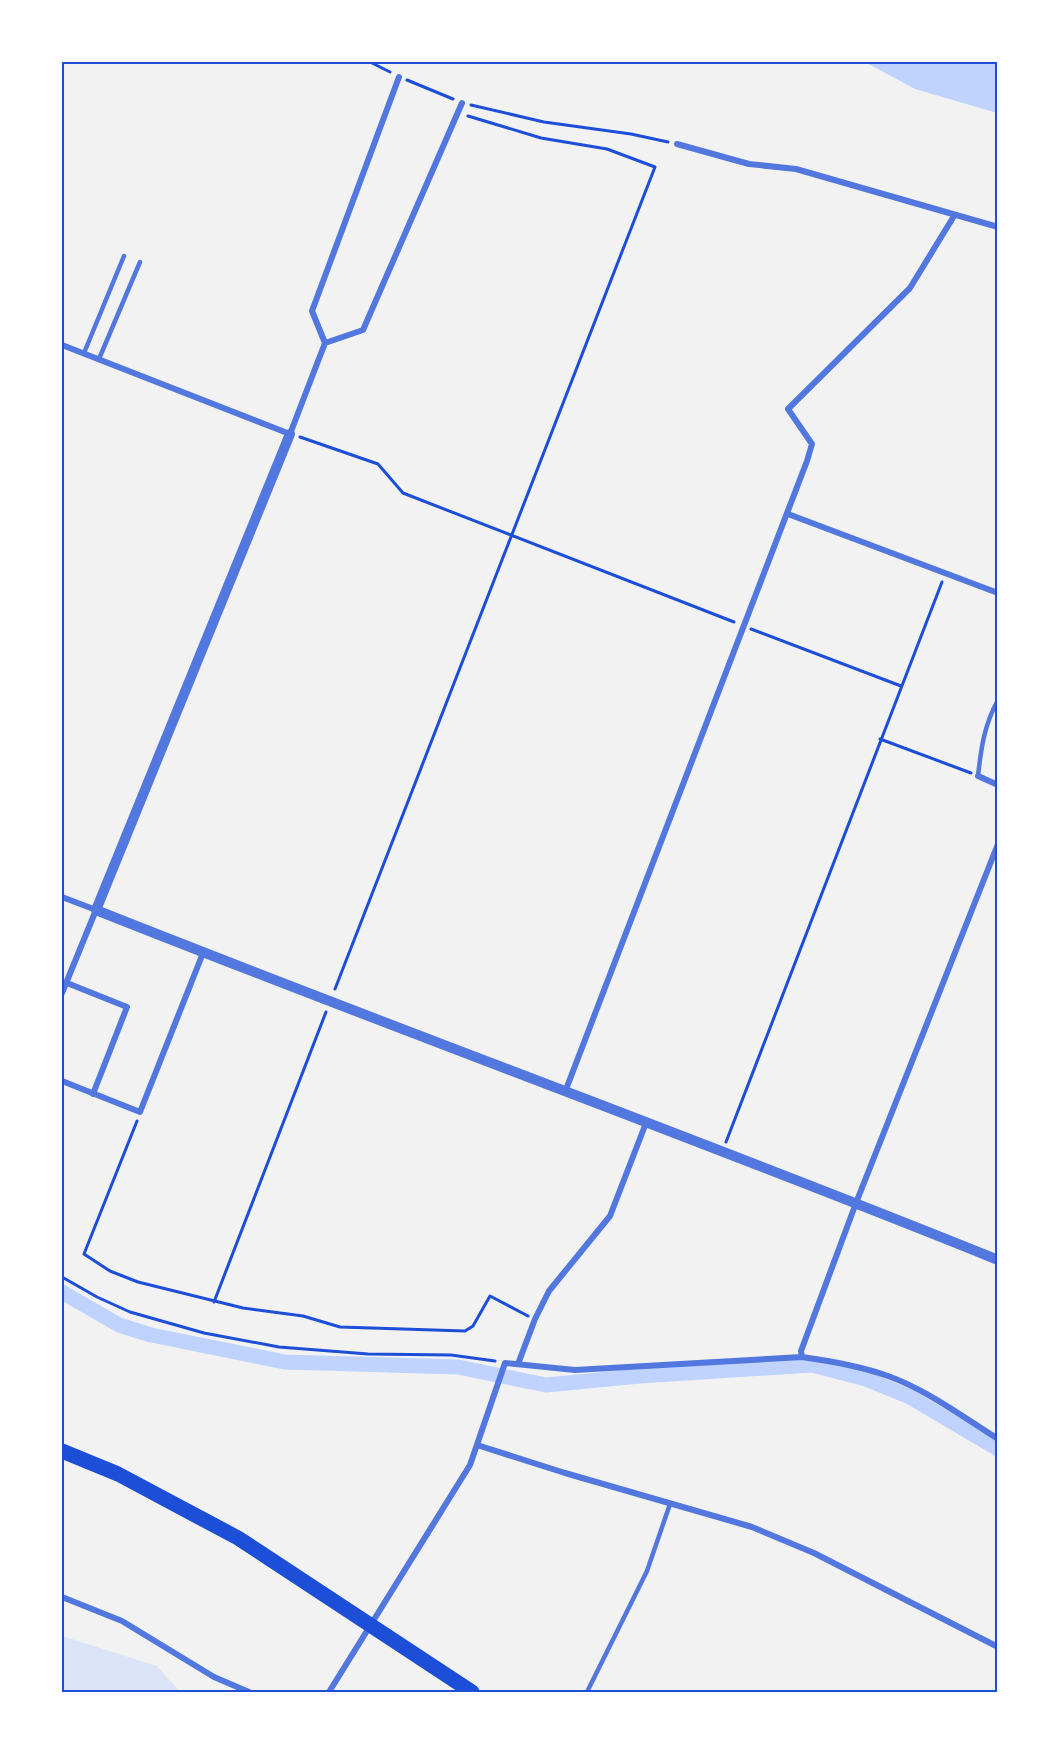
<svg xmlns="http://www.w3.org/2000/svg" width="1059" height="1754" viewBox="0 0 1059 1754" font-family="'IBM Plex Sans',sans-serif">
	<rect width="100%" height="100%" fill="#f2f2f2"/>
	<path fill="#dbe4f7" d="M 62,1636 L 157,1666 L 180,1692 L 62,1692 Z"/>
	<path fill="#bfd3fe" d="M 865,62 L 997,62 L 997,113 L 915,89 Z"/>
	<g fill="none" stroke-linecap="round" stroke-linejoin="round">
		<path stroke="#bfd3fe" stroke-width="15" d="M 62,1292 L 119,1325 L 151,1335 L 285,1362 L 458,1367 L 546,1385 L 640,1376 L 812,1365 L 866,1379 L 910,1397 L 998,1449"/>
		<path stroke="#1d4ed8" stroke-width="3" d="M 370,62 L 390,72
			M 407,80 L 453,99
			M 471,105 L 544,122 L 631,134 L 668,142
			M 300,437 L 378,464 L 403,493 L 734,622
			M 751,629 L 901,686
			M 880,739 L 971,773
			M 335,989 L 655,167 L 607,149 L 541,138 L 468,116
			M 137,1121 L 84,1254 L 110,1271 L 138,1282 L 243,1308 L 303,1316 L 340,1327 L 465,1331 L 473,1326 L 490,1296 L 528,1316
			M 726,1142 L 942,582
			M 62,1277 L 97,1297 L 130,1312 L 204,1333 L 279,1347 L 368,1354 L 451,1355 L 495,1361
			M 214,1302 L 326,1012"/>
		<path stroke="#5277de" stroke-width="4.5" d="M 84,353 L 124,256
			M 99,359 L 140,262
			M 978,776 C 981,749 984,725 998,700
			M 587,1692 L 647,1571 L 670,1504"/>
		<path stroke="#5277de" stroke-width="6" d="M 399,77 L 312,311 L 325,343 L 363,330 L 462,103
			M 677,144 L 749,164 L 796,169 L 998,227
			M 62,345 L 290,434 L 325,343
			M 788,514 L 998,593
			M 978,776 L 998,785
			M 998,844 L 856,1203 L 801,1351 L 802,1357 C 831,1361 860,1366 888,1376 C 927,1390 963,1417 998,1439
			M 62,897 L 96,910 L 62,993
			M 67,983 L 127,1007 L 93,1094
			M 62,1081 L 140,1112 L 203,953
			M 565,1092 L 807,461 L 812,444 L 788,409 L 910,288 L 954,216
			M 518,1364 L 535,1319 L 549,1291 L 610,1216 L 646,1123
			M 477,1445 L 565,1473 L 752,1527 L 814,1553 L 998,1647
			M 62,1597 L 122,1621 L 214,1677 L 249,1692
			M 329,1692 L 470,1465 L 505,1363 L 575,1370 L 802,1357"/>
		<path stroke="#5277de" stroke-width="10" d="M 290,434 L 96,910 C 395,1029 699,1139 998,1260"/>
		<path stroke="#1d4ed8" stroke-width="15" d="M 62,1451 L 118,1474 L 238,1538 L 472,1692"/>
	</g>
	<rect width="1059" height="1754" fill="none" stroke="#ffffff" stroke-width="126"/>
	<rect x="63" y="63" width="933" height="1628" fill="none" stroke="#1d4ed8" stroke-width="2"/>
</svg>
